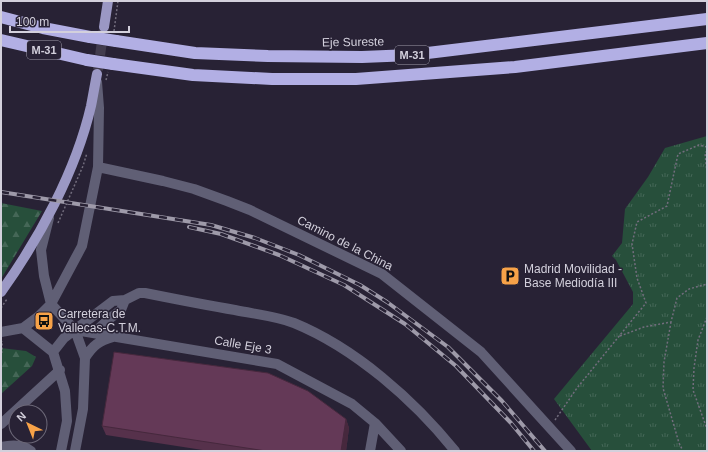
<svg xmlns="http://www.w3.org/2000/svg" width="708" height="452" viewBox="0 0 708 452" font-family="Arial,sans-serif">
	<defs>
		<pattern id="grass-tufts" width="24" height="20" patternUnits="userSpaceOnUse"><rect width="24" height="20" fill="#274f3b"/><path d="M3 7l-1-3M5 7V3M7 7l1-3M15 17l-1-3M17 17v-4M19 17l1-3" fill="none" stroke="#456757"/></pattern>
		<pattern id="forest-firs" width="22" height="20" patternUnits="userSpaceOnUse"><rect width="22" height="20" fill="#274f3b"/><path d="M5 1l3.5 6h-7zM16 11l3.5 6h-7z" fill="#456757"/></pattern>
	</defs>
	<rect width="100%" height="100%" fill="#282235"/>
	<path fill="url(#grass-tufts)" d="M 707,136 L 707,451 L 592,451 L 554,399 L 633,304 L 633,292 L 616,260 L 612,256 L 622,243 L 625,209 L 648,177 L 665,148 Z"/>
	<path fill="url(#forest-firs)" d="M 1,203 L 42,211 L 1,279 Z
		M 1,348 L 26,351 L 36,357 L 32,366 L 1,394 Z"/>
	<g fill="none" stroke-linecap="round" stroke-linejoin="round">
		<path stroke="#423c4e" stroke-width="10" stroke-dasharray="10 5" stroke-linecap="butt" d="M 98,70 L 104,27"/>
		<path stroke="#726d7d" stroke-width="1.5" stroke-dasharray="2 2" stroke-linecap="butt" d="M 114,31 L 118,1
			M 106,80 L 108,72
			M 707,151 L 705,153 L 707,173
			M 58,223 L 83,166 L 87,153
			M 1,308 L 7,299
			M 707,317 L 698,340 L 694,368 L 693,390 L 707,429
			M 671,322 L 664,362 L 663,388 L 679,443 L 683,451
			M 620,336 L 644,327 L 671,322 L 677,298 L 689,289 L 707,284
			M 1,353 L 2,352 L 2,341
			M 555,420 L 577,388 L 646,303 L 637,278 L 632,244 L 637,222 L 667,206 L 678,154 L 699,145 L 707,147"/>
		<path stroke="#605f75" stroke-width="10" d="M 98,167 L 163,181 L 194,189 L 227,201 L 250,210 L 382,274 L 481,352 L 571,451
			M 23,328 L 53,352
			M 75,330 L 277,364 L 352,404 L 375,423 L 401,451
			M 1,332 L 23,328 L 39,316 L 51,304 L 44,276 L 41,250 L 49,218
			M 94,333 L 109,319 L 121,310 L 125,300
			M 85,358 C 93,345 99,341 113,337
			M 1,424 L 60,370
			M 1,447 C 10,445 23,444 31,451
			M 61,451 L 67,421 L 65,391 L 53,352 L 64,338 L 113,301 L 125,300 L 139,293 L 145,293 C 175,299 205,305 235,310 C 254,314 276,316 294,323 C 355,348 414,400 455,451
			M 75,451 L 83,409 L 85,358 L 75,330 L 51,304 L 82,246 L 98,167 L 99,108 L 97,82
			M 370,451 L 375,423"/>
		<path stroke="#9b98c4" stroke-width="10" d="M 104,27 L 108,1
			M 1,292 C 39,239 76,171 91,106 C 93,96 95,84 97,74"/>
		<path stroke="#b2afe4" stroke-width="12" d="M 1,17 L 43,28 L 90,37
			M 1,40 L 87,60
			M 116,41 L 195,53 L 268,56 L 362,57 L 411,55 L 707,19
			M 113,64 L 193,75 L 272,79 L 356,79 L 515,67 L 707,43"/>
		<g stroke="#9e9aa9" stroke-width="4">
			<path id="rail" d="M 1,192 L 211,225 L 255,238 L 299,255 L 360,285 L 387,302 L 448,347 L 502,401 L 545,451
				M 189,227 L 221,234 L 279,255 L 344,285 L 405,324 L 456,366 L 511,423 L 534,451"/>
		</g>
		<use href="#rail" stroke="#282235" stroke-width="2.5" stroke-dasharray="8" stroke-linecap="butt"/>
		<path stroke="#b2afe4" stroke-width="12" d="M 90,37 L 116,41
			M 87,60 L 113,64"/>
	</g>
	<path fill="#56314b" d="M 346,419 L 349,428 L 346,451 L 209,451 L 106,435 L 102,426 Z"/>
	<path fill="#46283d" d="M 346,419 L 349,428 L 346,451 L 341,451 Z"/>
	<path fill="#643957" stroke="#46283d" d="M 114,352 L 268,373 L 308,391 L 346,419 L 341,451 L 266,451 L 102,426 Z"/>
	<defs>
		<g id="parking-square" transform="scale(1)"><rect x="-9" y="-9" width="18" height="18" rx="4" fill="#f7a248" stroke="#282235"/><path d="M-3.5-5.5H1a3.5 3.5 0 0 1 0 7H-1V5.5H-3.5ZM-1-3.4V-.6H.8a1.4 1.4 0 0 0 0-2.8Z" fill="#111"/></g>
		<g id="bus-square" transform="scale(1)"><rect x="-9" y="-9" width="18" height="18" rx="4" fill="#f7a248" stroke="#282235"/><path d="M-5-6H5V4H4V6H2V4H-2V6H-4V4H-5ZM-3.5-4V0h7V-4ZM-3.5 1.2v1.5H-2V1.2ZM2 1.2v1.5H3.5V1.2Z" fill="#111"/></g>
	</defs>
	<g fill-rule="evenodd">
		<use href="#parking-square" x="510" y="276"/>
		<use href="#bus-square" x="44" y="321"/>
	</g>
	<g text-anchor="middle" stroke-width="3" stroke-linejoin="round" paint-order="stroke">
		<g fill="#282235" stroke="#a09caa" stroke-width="1">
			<rect x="27" y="41" width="34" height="18" rx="3"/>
			<rect x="395" y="46" width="34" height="18" rx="3"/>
		</g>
		<g font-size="11" font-weight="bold" fill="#d3d0dc">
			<text x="44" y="54">M-31</text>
			<text x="412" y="59">M-31</text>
		</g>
		<g font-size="12" fill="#d3d0dc" stroke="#282235">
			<text transform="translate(353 42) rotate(-1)" y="4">Eje Sureste</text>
			<text transform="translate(345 243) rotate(27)" y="4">Camino de la China</text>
			<text transform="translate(243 345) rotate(10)" y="4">Calle Eje 3</text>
		</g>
		<g font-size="12" fill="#d3d0dc" stroke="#282235" text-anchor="start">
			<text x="524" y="273">Madrid Movilidad -<tspan x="524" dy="14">Base Mediodía III</tspan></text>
			<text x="58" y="318">Carretera de<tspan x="58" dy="14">Vallecas-C.T.M.</tspan></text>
		</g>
	</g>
	<rect width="708" height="452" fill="none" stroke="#d3d0dc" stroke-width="4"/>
	<g transform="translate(28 424) rotate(317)"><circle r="19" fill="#282235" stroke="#6c6878"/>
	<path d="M0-3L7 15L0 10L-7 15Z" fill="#f7a248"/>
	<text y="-6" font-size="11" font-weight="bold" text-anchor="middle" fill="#d3d0dc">N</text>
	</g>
	<path d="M10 26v6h119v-6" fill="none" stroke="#d3d0dc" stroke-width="2"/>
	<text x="16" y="26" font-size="12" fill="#d3d0dc" stroke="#282235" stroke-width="3" paint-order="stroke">100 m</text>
</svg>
